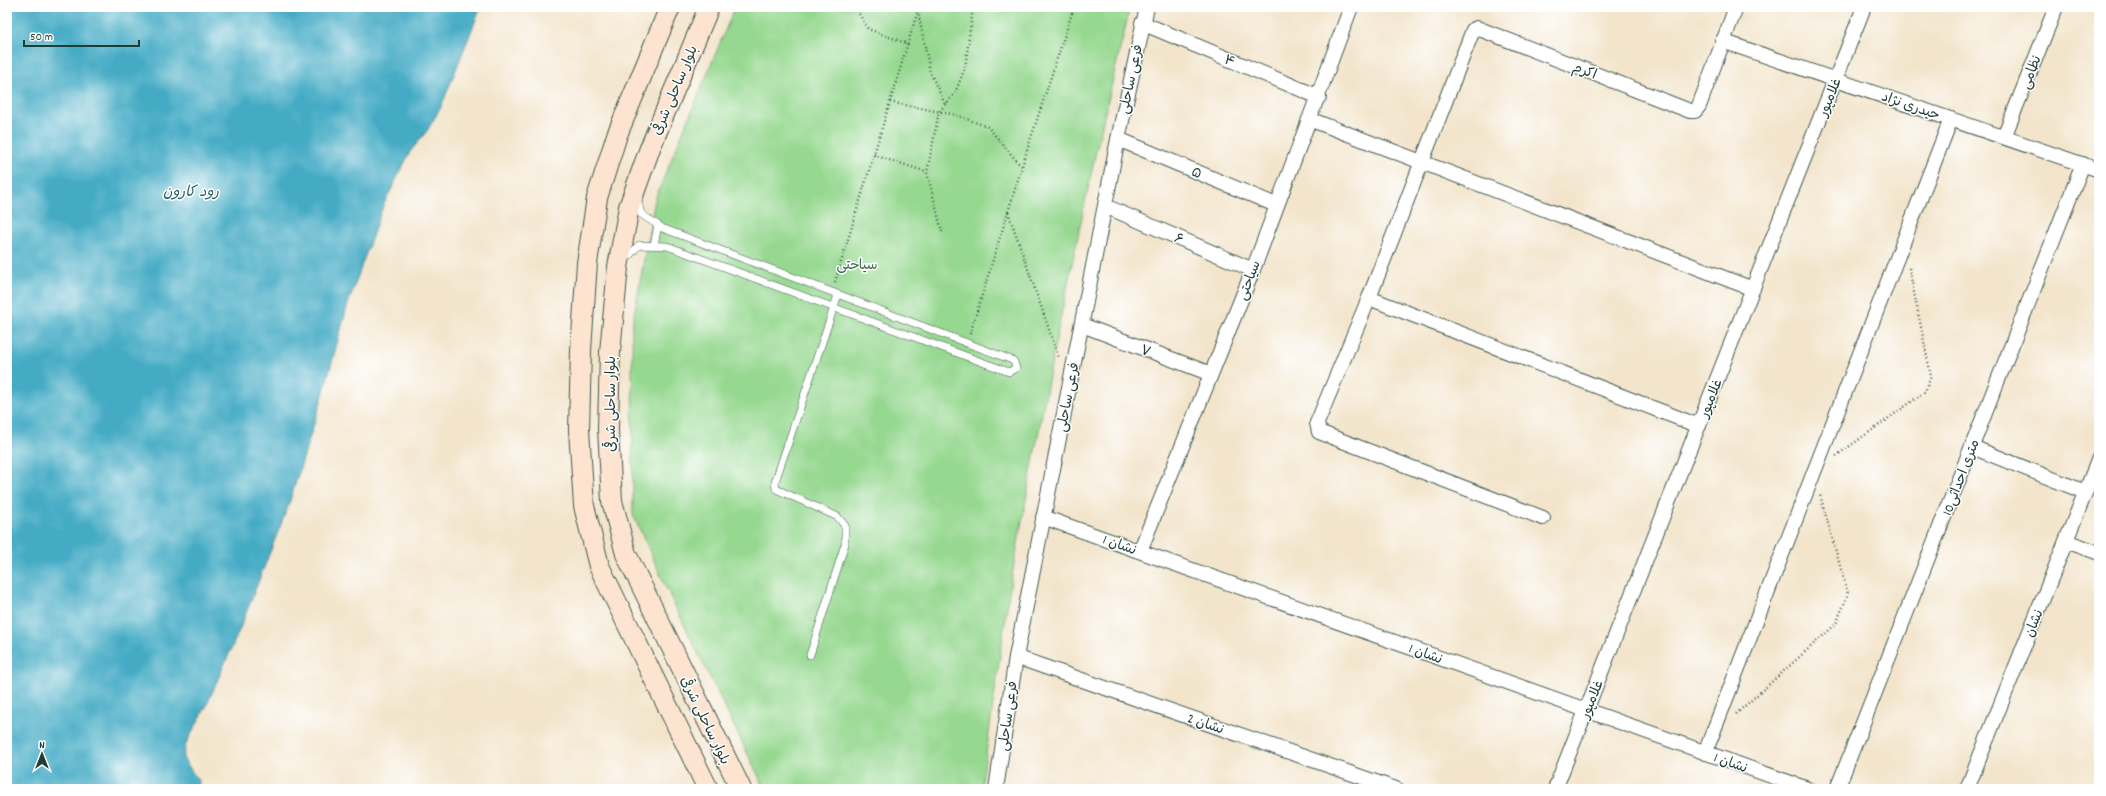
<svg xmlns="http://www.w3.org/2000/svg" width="2106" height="796" viewBox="0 0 2106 796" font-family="Dekko,'Playpen Sans Arabic',sans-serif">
	<rect width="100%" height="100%" fill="#fff"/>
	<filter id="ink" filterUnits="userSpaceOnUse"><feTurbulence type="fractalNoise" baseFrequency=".025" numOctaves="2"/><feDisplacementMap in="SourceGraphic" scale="8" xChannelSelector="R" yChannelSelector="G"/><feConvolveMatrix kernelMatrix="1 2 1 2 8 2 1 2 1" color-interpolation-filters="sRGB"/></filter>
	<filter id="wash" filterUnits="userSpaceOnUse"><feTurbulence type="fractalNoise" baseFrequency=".012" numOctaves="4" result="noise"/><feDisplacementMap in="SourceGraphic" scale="16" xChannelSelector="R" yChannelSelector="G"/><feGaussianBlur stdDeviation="0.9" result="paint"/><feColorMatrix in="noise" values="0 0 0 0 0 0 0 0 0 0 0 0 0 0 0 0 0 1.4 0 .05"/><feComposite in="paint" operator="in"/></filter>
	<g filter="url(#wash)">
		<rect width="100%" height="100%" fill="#f3e5cc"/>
		<path fill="#96d890" stroke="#5a8a62" d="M 735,7 L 1130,7 L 1096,151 L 1054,349 L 1010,586 L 981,789 L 765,789 L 672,600 L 633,515 L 632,326 L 655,199 Z"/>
		<path fill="#45abc5" stroke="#32747c" d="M 7,7 L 481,7 L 441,107 L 427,131 L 410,152 L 383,206 L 348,304 L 323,395 L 289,504 L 239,631 L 206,707 L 186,744 L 183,758 L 199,782 L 197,789 L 190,789 L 182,785 L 175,789 L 7,789 Z"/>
	</g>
	<g filter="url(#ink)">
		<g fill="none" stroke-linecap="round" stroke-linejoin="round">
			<g stroke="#3f564b" stroke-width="8">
				<path id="lane" d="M 654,245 L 658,225
					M 625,260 L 639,245 L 667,246 L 1009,372 L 1016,368 L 1014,362 L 1012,360 L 662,228 L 641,214 L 637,199
					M 810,655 L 845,544 L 845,526 L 838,517 L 776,489 L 775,482 L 838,295"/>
			</g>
			<g stroke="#3f564b" stroke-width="16">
				<path id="street" d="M 1142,23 L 1319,97
					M 1722,41 L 2099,170
					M 1309,119 L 1753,289
					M 2004,137 L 2056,7
					M 1118,139 L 1276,205
					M 1105,206 L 1253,270
					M 1369,298 L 1699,426
					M 1082,325 L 1211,374
					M 1972,447 L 2085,492
					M 1043,517 L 1808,789
					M 1543,518 L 1319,432 L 1317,423 L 1369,298 L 1473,30 L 1477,28 L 1690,111 L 1695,111 L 1699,106 L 1736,7
					M 2066,541 L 2099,553
					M 1140,551 L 1253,270 L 1351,7
					M 1016,657 L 1396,789
					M 1705,753 L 1951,119
					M 996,789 L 1016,657 L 1118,139 L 1147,7
					M 1555,789 L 1864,7
					M 1837,789 L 2083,164
					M 1967,789 L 2099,458"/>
			</g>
			<g stroke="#3f564b" stroke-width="22">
				<path id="secondary" d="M 670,7 L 617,135 L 597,198 L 587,263 L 581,350 L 579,430 L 584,506 L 599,566 L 708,789
					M 709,7 L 650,148 L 629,207 L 618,267 L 610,352 L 608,429 L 612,501 L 626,554 L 741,789"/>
			</g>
			<path stroke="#3f564b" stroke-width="2.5" stroke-dasharray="1 3" stroke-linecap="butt" d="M 855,7 L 868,29 L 908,44
				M 918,11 L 930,72 L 945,104
				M 890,102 L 956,115 L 988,127 L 1021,166
				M 874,155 L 927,172
				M 1008,212 L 1059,358
				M 942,232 L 927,172 L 939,112 L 955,93 L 965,68 L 973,7
				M 835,282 L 919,7
				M 970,334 L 1029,144 L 1074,7
				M 1836,456 L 1925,392 L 1931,376 L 1909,268
				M 1736,714 L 1836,624 L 1848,594 L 1820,495"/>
			<use href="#lane" stroke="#fff" stroke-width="7"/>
			<use href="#street" stroke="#fff" stroke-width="14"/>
			<use href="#secondary" stroke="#fde4d1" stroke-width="20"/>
		</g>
	</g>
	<g text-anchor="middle" stroke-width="3" stroke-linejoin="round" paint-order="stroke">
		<g font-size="14" fill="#1f3d34" stroke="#fff">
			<text transform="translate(1230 60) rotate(23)" y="5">۴</text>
			<text transform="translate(1585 70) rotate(21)" y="5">اکرم</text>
			<text transform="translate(2030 72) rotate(-69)" y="5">نظامی</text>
			<text transform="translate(1130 79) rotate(-78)" y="5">فرعی ساحلی</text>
			<text transform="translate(674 90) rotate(-67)" y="5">بلوار ساحلی شرقی</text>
			<text transform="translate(1829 97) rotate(-68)" y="5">غلامپور</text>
			<text transform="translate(1911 105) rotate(19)" y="5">حیدری نژاد</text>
			<text transform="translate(1197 172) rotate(23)" y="5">۵</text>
			<text transform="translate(1179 238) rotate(23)" y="5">۶</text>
			<text transform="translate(1248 280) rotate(-69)" y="5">سیاحتی</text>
			<text transform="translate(1146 350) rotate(21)" y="5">۷</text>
			<text transform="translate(1067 397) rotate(-79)" y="5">فرعی ساحلی</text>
			<text transform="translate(1710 398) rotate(-68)" y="5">غلامپور</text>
			<text transform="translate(610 404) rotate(-90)" y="5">بلوار ساحلی شرقی</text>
			<text transform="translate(1960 477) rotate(-69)" y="5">10متری احداثی</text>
			<text transform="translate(1120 544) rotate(20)" y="5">نشان 1</text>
			<text transform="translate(2033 623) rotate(-68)" y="5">نشان</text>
			<text transform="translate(1426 653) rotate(20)" y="5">نشان 1</text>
			<text transform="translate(1591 699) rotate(-68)" y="5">غلامپور</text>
			<text transform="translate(1007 716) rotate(-82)" y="5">فرعی ساحلی</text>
			<text transform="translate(706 720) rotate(64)" y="5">بلوار ساحلی شرقی</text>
			<text transform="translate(1206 723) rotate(19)" y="5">نشان 2</text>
			<text transform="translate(1731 762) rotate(20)" y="5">نشان 1</text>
		</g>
		<g font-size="14" fill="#3d644b" stroke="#fff">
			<text x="857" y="269">سیاحتی</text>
		</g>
		<g font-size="15" font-style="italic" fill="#2c6467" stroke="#fff">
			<text x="191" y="196">رود کارون</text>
		</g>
	</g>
	<rect width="2106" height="796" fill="none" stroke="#fff" stroke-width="24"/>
	<g transform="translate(42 754)" stroke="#ffffff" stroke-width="3" paint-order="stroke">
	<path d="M0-3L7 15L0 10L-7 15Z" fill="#1f3d34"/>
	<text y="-6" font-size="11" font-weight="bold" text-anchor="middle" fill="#1f3d34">N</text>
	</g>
	<path d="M24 40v6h115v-6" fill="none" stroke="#1f3d34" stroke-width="2"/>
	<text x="30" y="40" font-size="12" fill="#1f3d34" stroke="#ffffff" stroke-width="3" paint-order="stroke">50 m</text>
</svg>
